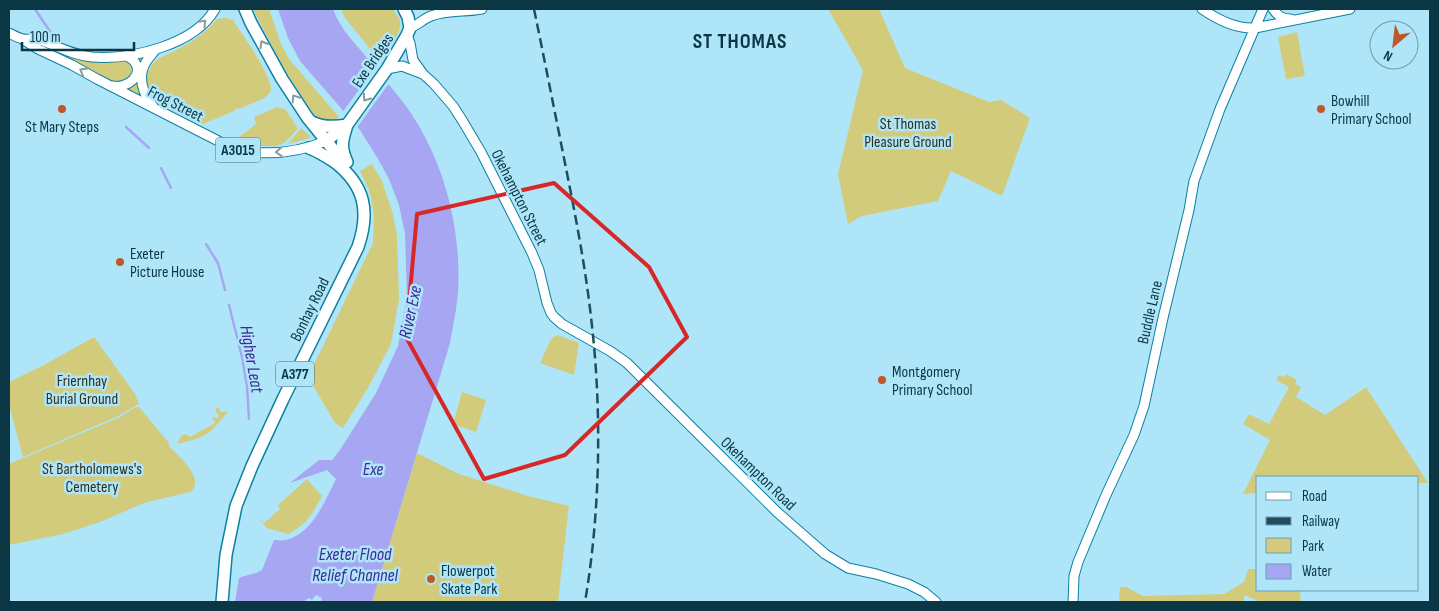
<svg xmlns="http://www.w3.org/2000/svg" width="1439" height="611" viewBox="0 0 1439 611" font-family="'Sofia Sans Condensed',sans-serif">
	<rect width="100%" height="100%" fill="#afe5f9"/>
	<path fill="#d3cb7c" d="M 253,9 L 269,9 L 281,44 L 289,59 L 339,117 L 334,121 L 320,120 C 293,90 272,45 253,9 Z
		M 341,9 L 393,9 C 395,12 398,16 400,20 C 403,33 387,50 379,60 L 345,18 Z
		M 828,9 L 879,9 L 905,68 L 989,102 L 1001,100 L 1030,118 L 1002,196 L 951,171 L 938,201 L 862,216 L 848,224 L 838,174 L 863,70 Z
		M 227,18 L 233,20 C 242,34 273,77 271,91 L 265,98 L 239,109 L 238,108 L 234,110 L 234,111 L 203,124 C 185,115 151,105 147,82 C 146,74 150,66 156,60 C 180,48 200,40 217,19 Z
		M 1297,32 L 1305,76 L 1286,79 L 1278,37 Z
		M 65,56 L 86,60 L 126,60 C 137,69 129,85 115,82 C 98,79 79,65 65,56 Z
		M 135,58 L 143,58 L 139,69 L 142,96 L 124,87 L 133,82 Z
		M 277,107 L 286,110 L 297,127 L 297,130 C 293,134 288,140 282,144 C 273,149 244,144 234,141 L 256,124 L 254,117 Z
		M 301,128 L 310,136 L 310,138 L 288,144 Z
		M 372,164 L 382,181 L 393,214 L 397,235 L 399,299 L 391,344 L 368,388 L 343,428 L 335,423 L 308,377 L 373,243 L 374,215 L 372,203 L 369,190 L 360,171 Z
		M 557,335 L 579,343 L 574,375 L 540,363 L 551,339 Z
		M 94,337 L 135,394 L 139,404 L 118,416 L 23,457 L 9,405 L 9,382 L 44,365 Z
		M 1286,374 L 1297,380 L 1295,384 L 1301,387 L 1296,397 L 1325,415 L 1366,387 L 1428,483 L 1418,483 L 1418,477 L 1258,477 L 1258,493 L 1243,494 L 1270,440 L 1243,424 L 1249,414 L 1269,424 L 1289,387 L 1276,380 L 1279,375 L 1284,377 Z
		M 462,392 L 486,400 L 476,432 L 453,424 Z
		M 139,407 L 169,443 L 169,446 C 178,455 207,480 190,492 L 144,503 L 100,522 L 63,534 L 9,545 L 9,464 L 120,417 L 134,408 Z
		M 219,407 L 220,412 L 228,411 C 210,435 206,437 177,444 L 181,436 L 186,434 L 190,437 L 215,423 L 212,417 L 218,418 L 219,415 L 216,412 L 216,408 Z
		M 417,453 L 459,474 L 528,496 L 569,506 L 558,602 L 372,602 Z
		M 307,479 L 322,496 C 312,515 307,524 288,534 L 267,528 L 259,519 L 264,523 L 280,509 L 278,505 Z
		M 1248,569 L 1258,569 L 1258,590 L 1300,590 L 1301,602 L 1260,602 L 1245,595 L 1243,602 L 1119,602 L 1120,587 L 1126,587 L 1143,596 L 1224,594 L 1244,582 Z"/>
	<path fill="#a6a6f3" d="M 278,9 L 333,9 C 339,26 351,39 363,53 C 375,68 387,82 399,97 C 441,149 462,224 458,291 C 457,308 453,326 450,343 L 372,602 L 321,602 L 322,598 L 316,595 L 312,600 L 309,598 L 303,602 L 235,602 L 239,578 C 246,575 256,574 262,570 C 263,568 272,545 274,540 C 277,540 282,541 286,540 C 312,534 325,501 336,479 L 327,470 L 290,483 L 319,460 L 332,460 L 340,450 L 376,393 L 398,346 L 407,298 L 405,234 L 399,205 L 389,179 L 378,159 L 360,130 L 300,61 L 288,38 Z"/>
	<path fill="#afe5f9" d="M 376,66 L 390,82 L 356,129 L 342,113 Z"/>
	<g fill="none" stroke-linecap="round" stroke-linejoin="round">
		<path stroke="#a6a6f3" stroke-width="2.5" d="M 35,9 L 53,36
			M 126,127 L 149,148
			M 161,168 L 171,188
			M 206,244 L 218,263 L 225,290
			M 229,305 L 242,357 L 247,386 L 249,419"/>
		<g stroke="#0c80a0" stroke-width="11">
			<path id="secondary" d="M 1202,9 C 1218,20 1236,29 1255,28 L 1350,9
				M 1273,9 C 1278,16 1282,19 1291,19
				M 410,28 C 418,25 423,19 431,16 C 446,10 466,12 482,9
				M 407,35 L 410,43 L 413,60 L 423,74 L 434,84 L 453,106 L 462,120 L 481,152 L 532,253 L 539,270 L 547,303 L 551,313 L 554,317 L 562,324 L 610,351 L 627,363 L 777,512 L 825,554 L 848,568 L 876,574 L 908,584 L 924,592 L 936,602
				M 387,69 L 402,66 L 423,74
				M 1073,602 L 1074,576 L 1078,562 L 1106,495 L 1134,435 L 1144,406 L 1163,318 L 1189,210 L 1194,181 L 1220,109 L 1263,9"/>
		</g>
		<g stroke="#0c80a0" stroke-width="11">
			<path id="primary" d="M 9,33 C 13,35 18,38 23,39 C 28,40 33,38 38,39 C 56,46 73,55 92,57 C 131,60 195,45 215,9
				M 22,39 L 38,49 L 72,65 L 97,79 L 234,149 C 265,156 297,153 326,141
				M 113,86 C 127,89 145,75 134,61 C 133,60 127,56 127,56
				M 153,106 C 143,95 137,76 146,62 C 149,57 153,53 156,49"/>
		</g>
		<g stroke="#0c80a0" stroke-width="14">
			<path id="highway" d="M 245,9 L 251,23 L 282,79 L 307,117 L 332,148 L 342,164
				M 312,122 C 323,128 335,127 347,125
				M 347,125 C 342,141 340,147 347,162
				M 326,141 L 347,125 L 387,69 L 407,35 L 410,28 L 408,17 L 404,9
				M 222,602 L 226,555 L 236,506 L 252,466 L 283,399 L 358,247 C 370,212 365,186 336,163 C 327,157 320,152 309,148"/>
		</g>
		<use href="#secondary" stroke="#fff" stroke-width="9"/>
		<use href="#primary" stroke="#fff" stroke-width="9"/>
		<use href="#highway" stroke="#fff" stroke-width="11"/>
		<path stroke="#214d5b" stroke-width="2.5" stroke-dasharray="10 5" stroke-linecap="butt" d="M 534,9 C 542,48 550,88 558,128 C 571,194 585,259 592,326 C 602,415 600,514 585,602"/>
	</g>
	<defs><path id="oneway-chevron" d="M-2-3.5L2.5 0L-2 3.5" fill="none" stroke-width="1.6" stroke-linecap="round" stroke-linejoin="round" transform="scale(1.25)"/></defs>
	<g stroke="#859aa1">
		<use href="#oneway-chevron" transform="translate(203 23) rotate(-46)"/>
		<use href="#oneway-chevron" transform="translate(263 44) rotate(-120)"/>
		<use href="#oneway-chevron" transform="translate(83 71) rotate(-150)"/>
		<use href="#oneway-chevron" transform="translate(295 98) rotate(-123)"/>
		<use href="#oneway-chevron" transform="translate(366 98) rotate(125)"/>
		<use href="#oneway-chevron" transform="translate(279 152) rotate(176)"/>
	</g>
	<path fill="none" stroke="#d62828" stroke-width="4" stroke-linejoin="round" d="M 554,183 L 649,267 L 687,337 L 565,455 L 484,479 L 406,337 L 417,214 Z"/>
	<g fill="#bd5828" stroke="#afe5f9" stroke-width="2">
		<circle cx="62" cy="109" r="5"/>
		<circle cx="1321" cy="109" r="5"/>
		<circle cx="120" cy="262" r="5"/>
		<circle cx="882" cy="380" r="5"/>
		<circle cx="431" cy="579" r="5"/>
	</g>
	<g text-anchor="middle" stroke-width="5" stroke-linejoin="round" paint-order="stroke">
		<g fill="#afe5f9" stroke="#3c6a7a" stroke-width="1">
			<rect x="215.5" y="137.5" width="45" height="25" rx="4"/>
			<rect x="276" y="361.5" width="38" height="25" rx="4"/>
		</g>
		<g font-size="15" font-weight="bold" fill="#0b3643">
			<text x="238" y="155">A3015</text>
			<text x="295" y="379">A377</text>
		</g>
		<g font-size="16" fill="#0b3643" stroke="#afe5f9">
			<text transform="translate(372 60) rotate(-56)" y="6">Exe Bridges</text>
			<text transform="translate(176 103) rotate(27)" y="6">Frog Street</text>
			<text transform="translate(520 197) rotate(63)" y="6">Okehampton Street</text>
			<text transform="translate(309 309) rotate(-64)" y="6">Bonhay Road</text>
			<text transform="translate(1149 312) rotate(-77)" y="6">Buddle Lane</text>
			<text transform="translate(759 473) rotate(44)" y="6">Okehampton Road</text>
		</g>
		<g font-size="16" fill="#0b3643" stroke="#afe5f9" text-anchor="start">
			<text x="1331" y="106">Bowhill<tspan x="1331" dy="18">Primary School</tspan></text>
			<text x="62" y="132" text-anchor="middle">St Mary Steps</text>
			<text x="130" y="259">Exeter<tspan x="130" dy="18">Picture House</tspan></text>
			<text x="892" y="377">Montgomery<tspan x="892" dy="18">Primary School</tspan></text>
			<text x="441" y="576">Flowerpot<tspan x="441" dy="18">Skate Park</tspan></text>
		</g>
		<g font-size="16" fill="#312f1a" stroke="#afe5f9">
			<text x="908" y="129">St Thomas<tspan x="908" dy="18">Pleasure Ground</tspan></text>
			<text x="82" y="386">Friernhay<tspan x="82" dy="18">Burial Ground</tspan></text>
			<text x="92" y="474">St Bartholomews's<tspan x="92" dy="18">Cemetery</tspan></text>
		</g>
		<g font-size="18" font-style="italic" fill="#3d2996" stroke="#afe5f9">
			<text transform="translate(410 312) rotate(-78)" y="6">River Exe</text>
			<text transform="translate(252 359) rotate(80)" y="6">Higher Leat</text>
			<text x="373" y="475">Exe</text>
			<text x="355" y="560">Exeter Flood<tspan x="355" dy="21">Relief Channel</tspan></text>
		</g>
		<g font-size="21" font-weight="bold" letter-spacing="1" fill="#0b3643" stroke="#afe5f9">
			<text x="740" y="48">ST THOMAS</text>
		</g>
	</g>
	<rect width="1439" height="611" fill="none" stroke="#0b3643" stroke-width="20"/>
	<rect x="1256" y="476" width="162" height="115" fill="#afe5f9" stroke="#6d9fb0"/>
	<rect x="1266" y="492" width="25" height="8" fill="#ffffff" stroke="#6d9fb0"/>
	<text x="1302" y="501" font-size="15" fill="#0b3643">Road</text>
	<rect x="1266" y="517" width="25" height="8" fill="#214d5b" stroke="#6d9fb0"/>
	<text x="1302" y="526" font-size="15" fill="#0b3643">Railway</text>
	<rect x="1266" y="538" width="25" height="15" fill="#d3cb7c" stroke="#6d9fb0"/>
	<text x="1302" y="551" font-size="15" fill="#0b3643">Park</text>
	<rect x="1266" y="564" width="25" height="15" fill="#a6a6f3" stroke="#6d9fb0"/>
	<text x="1302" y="576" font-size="15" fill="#0b3643">Water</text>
	<g transform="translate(1394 45) rotate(208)"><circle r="24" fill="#afe5f9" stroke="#6d9fb0"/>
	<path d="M0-4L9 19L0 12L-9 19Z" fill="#bd5828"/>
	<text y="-8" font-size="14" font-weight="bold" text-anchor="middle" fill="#0b3643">N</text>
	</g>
	<path d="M22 42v8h112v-8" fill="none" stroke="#0b3643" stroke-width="2.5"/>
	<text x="30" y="42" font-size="15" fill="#0b3643" stroke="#afe5f9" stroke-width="4" paint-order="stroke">100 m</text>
</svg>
